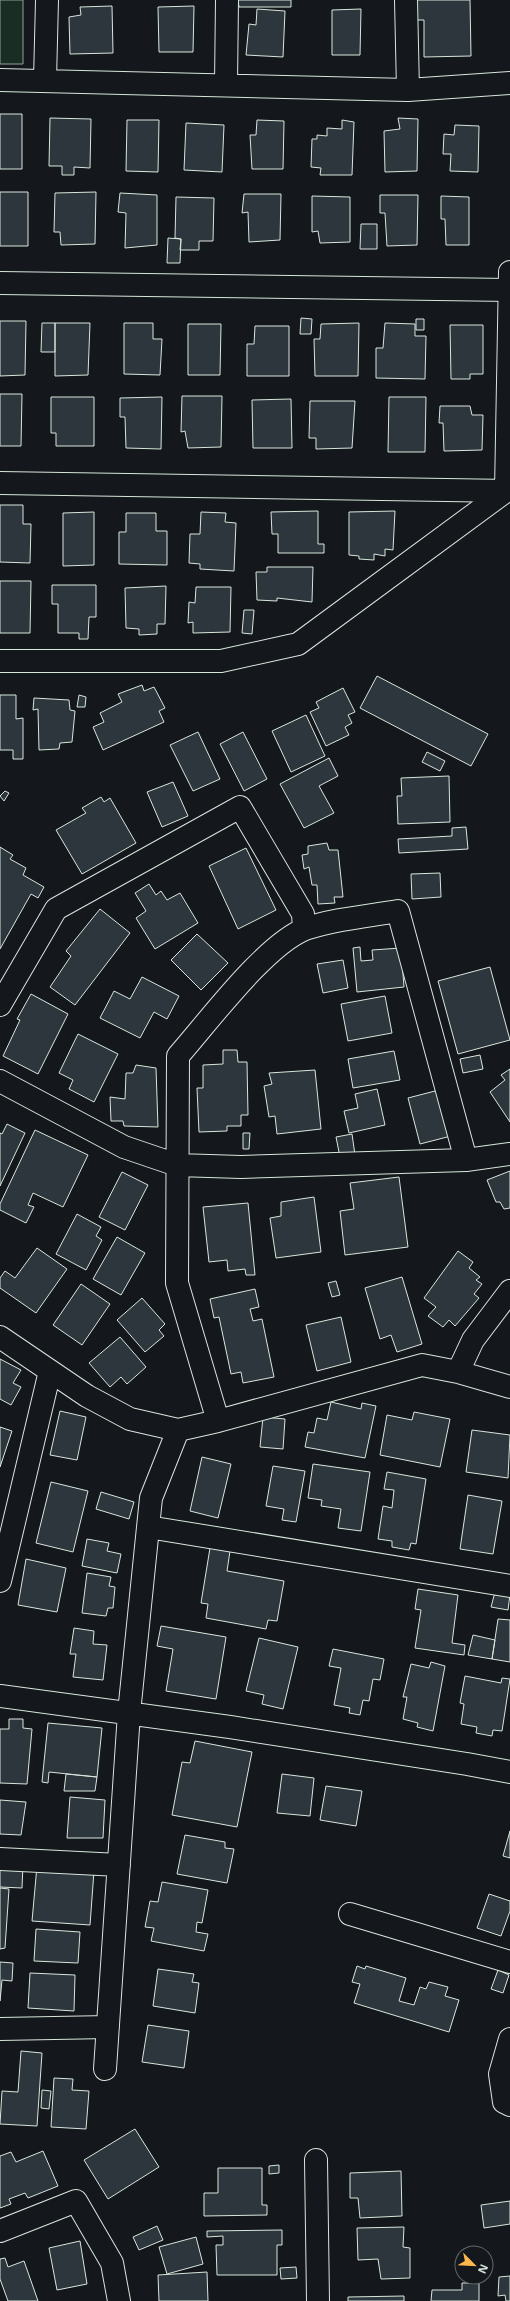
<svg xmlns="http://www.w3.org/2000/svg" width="510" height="2301" viewBox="0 0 510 2301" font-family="'Open Sans',sans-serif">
	<rect width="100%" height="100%" fill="#14181c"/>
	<path fill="#1a2d24" stroke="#939e99" d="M 0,0 L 23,0 L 23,64 L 0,64 Z"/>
	<path fill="#2c363c" stroke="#d8e6dc" d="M 238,0 L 291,0 L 291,7 L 239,7 Z
		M 416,0 L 470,0 L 471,56 L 424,57 L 424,20 L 416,20 Z
		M 112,6 L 113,53 L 70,54 L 69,17 L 81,15 L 80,7 Z
		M 194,6 L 193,52 L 159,52 L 158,7 Z
		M 257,9 L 285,11 L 283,57 L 246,55 L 249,24 L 256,25 Z
		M 361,9 L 360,55 L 332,55 L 332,10 Z
		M 0,114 L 22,114 L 22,169 L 0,169 Z
		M 50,118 L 91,119 L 90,168 L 74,167 L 74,175 L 62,175 L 62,166 L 49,166 Z
		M 398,118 L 418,119 L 417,171 L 385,172 L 384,131 L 400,129 Z
		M 127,120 L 159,120 L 158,172 L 126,171 Z
		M 257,120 L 284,121 L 283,169 L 252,169 L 250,135 L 256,135 Z
		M 342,120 L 354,122 L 352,175 L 320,175 L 321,168 L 311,167 L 312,139 L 317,139 L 317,135 L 327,136 L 327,128 L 342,129 Z
		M 186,123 L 224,125 L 222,172 L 184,170 Z
		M 455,125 L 479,126 L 478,172 L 450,171 L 451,154 L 443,154 L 444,134 L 454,135 Z
		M 0,192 L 28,192 L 28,246 L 0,246 Z
		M 96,192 L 95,244 L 61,245 L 60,232 L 54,232 L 55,193 Z
		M 120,193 L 157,195 L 157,245 L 125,248 L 126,213 L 118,212 Z
		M 244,194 L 281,194 L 280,240 L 249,242 L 248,212 L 242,213 Z
		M 380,195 L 418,195 L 417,245 L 387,246 L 385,213 L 380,213 Z
		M 312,196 L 350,197 L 350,242 L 320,243 L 318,231 L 312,232 Z
		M 441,196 L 469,197 L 469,245 L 446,245 L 445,219 L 441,219 Z
		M 176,197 L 214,198 L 213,241 L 199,241 L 199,250 L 180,250 L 181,239 L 175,238 Z
		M 361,224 L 377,224 L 377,249 L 360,249 Z
		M 168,238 L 181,239 L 180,263 L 167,263 Z
		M 301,318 L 312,319 L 311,334 L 300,334 Z
		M 416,319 L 424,319 L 424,330 L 416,330 Z
		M 0,321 L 26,321 L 25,375 L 0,376 Z
		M 42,323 L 55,323 L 55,352 L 41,352 Z
		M 55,323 L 90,323 L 88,375 L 55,376 Z
		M 124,323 L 153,323 L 153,339 L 162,339 L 160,375 L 124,374 Z
		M 359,323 L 358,376 L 315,376 L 314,339 L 320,339 L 321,324 Z
		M 385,323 L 415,324 L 415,336 L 426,336 L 425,379 L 376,378 L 376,348 L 383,348 Z
		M 188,324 L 221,324 L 220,375 L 188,375 Z
		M 450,325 L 483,325 L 483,374 L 470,374 L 470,379 L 451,379 Z
		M 255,326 L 289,326 L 289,376 L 247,376 L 247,344 L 254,344 Z
		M 0,394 L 22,394 L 21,446 L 0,446 Z
		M 182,396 L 222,396 L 221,447 L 188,448 L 185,431 L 181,432 Z
		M 51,397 L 94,397 L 94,446 L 56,446 L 56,433 L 51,433 Z
		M 162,397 L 161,449 L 126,448 L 125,417 L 120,417 L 120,398 Z
		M 389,397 L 426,397 L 425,452 L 388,452 Z
		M 291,399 L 292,448 L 253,448 L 252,400 Z
		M 310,401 L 355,401 L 352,448 L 316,449 L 316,438 L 309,438 Z
		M 440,406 L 470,406 L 472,415 L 483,415 L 482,450 L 444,451 L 443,423 L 439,423 Z
		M 0,505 L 23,505 L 23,524 L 31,524 L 30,563 L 0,562 Z
		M 318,511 L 318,544 L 324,544 L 324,553 L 278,553 L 278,534 L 272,534 L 271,512 Z
		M 395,511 L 393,550 L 385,549 L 385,556 L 374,554 L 374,560 L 359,559 L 359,556 L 349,555 L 349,512 Z
		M 94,512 L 94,565 L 63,566 L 63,513 Z
		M 201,512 L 226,513 L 225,522 L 236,523 L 234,571 L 200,569 L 200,564 L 189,563 L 190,534 L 200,534 Z
		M 126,513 L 156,513 L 156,531 L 167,531 L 167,565 L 119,564 L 119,532 L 126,532 Z
		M 267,567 L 313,567 L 312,602 L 277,598 L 277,601 L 257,600 L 256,572 L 267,572 Z
		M 0,581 L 31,581 L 30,633 L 0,633 Z
		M 52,585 L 96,585 L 96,617 L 89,617 L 88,639 L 79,639 L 79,633 L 58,633 L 58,604 L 52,604 Z
		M 166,586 L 165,624 L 157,624 L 157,634 L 139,635 L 139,629 L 126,628 L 125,588 Z
		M 196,587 L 231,587 L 230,632 L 193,633 L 193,622 L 188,623 L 189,602 L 195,603 Z
		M 244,610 L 254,610 L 252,634 L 242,633 Z
		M 377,676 L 488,734 L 471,766 L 360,708 Z
		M 142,685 L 144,691 L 154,687 L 165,708 L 159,711 L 164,722 L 103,750 L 93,727 L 104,722 L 100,713 L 122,702 L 118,694 Z
		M 343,688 L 355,712 L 348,715 L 352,723 L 345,727 L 349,735 L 326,746 L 310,712 L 319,708 L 316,702 Z
		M 0,695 L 16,695 L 16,719 L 23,718 L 23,759 L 13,759 L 13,750 L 0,750 Z
		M 79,695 L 86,697 L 85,707 L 77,707 Z
		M 34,698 L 69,700 L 70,710 L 75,711 L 72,742 L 60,743 L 59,749 L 39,750 L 38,709 L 33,710 Z
		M 306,715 L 325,756 L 291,772 L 272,731 Z
		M 198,732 L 220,779 L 193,791 L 170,745 Z
		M 243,732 L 267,779 L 244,791 L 220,744 Z
		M 427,752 L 445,761 L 440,771 L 422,762 Z
		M 329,758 L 338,776 L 319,786 L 334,813 L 304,828 L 280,784 Z
		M 449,776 L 450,822 L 398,824 L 397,796 L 402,796 L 401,778 Z
		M 173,782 L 188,816 L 162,827 L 147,792 Z
		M 5,791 L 9,793 L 4,801 L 0,796 Z
		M 101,797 L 104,802 L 110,798 L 136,843 L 82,874 L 56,830 L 86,813 L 82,808 Z
		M 466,827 L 468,849 L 399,853 L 398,839 L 452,836 L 452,828 Z
		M 327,843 L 329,850 L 338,850 L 343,897 L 334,897 L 335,903 L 318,904 L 317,885 L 312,885 L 309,867 L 304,869 L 302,855 L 308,854 L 308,846 Z
		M 0,847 L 13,855 L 10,859 L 26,868 L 23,875 L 44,887 L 38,898 L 31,894 L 0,949 Z
		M 246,848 L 276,910 L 238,929 L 209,866 Z
		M 440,873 L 441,897 L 412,899 L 411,874 Z
		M 149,884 L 156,895 L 161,891 L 167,900 L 180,893 L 198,923 L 155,949 L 136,918 L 146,911 L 135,893 Z
		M 100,909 L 130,933 L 75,1005 L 50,987 L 71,956 L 66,951 Z
		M 197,934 L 228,963 L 201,990 L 171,960 Z
		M 360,947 L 361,961 L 373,960 L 372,950 L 401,948 L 404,987 L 357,992 L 353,948 Z
		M 343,960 L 348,988 L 323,993 L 317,964 Z
		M 490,967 L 510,1040 L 458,1054 L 438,981 Z
		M 142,977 L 179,996 L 167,1019 L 154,1012 L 140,1038 L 100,1018 L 114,991 L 130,999 Z
		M 31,994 L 68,1014 L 38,1074 L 3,1056 L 20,1020 L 17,1019 Z
		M 385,996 L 392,1033 L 348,1041 L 341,1004 Z
		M 78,1034 L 118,1054 L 94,1102 L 69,1089 L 73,1080 L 59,1073 Z
		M 223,1050 L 237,1050 L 238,1062 L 247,1062 L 248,1115 L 241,1115 L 241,1126 L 227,1126 L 227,1131 L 199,1132 L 197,1088 L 203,1088 L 203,1065 L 223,1064 Z
		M 394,1051 L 400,1080 L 353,1088 L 348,1059 Z
		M 480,1055 L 483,1069 L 463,1073 L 460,1059 Z
		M 136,1065 L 156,1068 L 158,1127 L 124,1126 L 123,1121 L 111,1121 L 110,1097 L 125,1099 L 126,1073 L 133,1073 Z
		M 510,1069 L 510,1122 L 490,1092 L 505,1080 L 501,1075 Z
		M 315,1070 L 321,1129 L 277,1134 L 275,1116 L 269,1117 L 264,1086 L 272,1084 L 269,1073 Z
		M 377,1089 L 385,1125 L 349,1133 L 344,1111 L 358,1108 L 355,1094 Z
		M 439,1090 L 451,1136 L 420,1144 L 408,1098 Z
		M 7,1124 L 25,1133 L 0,1186 L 0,1133 L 2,1134 Z
		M 35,1130 L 88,1155 L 63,1207 L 33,1193 L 28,1205 L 34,1207 L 26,1223 L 0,1210 L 0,1204 Z
		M 243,1133 L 250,1133 L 249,1149 L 243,1149 Z
		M 352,1134 L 355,1155 L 340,1157 L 336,1137 Z
		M 510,1171 L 510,1208 L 504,1209 L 500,1202 L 496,1202 L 487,1180 Z
		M 122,1172 L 148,1185 L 125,1230 L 99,1217 Z
		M 399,1177 L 408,1247 L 345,1255 L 340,1211 L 354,1209 L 350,1183 Z
		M 314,1197 L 321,1252 L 276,1258 L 270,1218 L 281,1216 L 281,1202 Z
		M 248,1203 L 255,1275 L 246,1275 L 245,1269 L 228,1271 L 227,1260 L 209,1262 L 203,1207 Z
		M 77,1214 L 101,1227 L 96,1236 L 102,1240 L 86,1270 L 56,1254 Z
		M 117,1237 L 145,1253 L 121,1295 L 93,1279 Z
		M 37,1248 L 67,1269 L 36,1313 L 0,1288 L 0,1278 L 5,1271 L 15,1278 Z
		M 458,1251 L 473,1262 L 469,1268 L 480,1277 L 476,1280 L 482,1284 L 474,1294 L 479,1298 L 455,1326 L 449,1320 L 443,1327 L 428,1316 L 436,1307 L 424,1298 Z
		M 402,1277 L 422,1344 L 397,1352 L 391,1335 L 380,1339 L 365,1288 Z
		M 336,1281 L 340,1295 L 332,1297 L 328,1283 Z
		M 81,1284 L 110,1304 L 82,1345 L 53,1325 Z
		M 255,1289 L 259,1307 L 250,1309 L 253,1321 L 262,1319 L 274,1377 L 243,1383 L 241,1372 L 231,1374 L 219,1317 L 214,1318 L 210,1299 Z
		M 142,1298 L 165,1324 L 159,1330 L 164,1336 L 145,1352 L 117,1320 Z
		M 341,1317 L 351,1362 L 317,1371 L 306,1325 Z
		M 120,1337 L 146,1367 L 127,1384 L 121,1377 L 110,1387 L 89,1363 Z
		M 0,1359 L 21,1370 L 13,1383 L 21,1387 L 11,1405 L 0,1399 Z
		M 331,1402 L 361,1409 L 362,1403 L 376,1406 L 365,1458 L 305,1447 L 308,1432 L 314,1433 L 317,1418 L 327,1420 Z
		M 60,1411 L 86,1417 L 77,1460 L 50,1455 Z
		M 414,1412 L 450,1419 L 440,1467 L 380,1455 L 387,1415 L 412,1420 Z
		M 263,1417 L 285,1419 L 283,1449 L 260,1447 Z
		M 0,1427 L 12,1431 L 0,1467 Z
		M 472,1430 L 510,1435 L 508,1478 L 466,1472 Z
		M 202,1457 L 231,1464 L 218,1518 L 190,1511 Z
		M 313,1464 L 370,1472 L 361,1531 L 338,1528 L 341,1509 L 321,1506 L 322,1500 L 308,1498 Z
		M 273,1466 L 305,1471 L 296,1522 L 282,1520 L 284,1509 L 266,1506 Z
		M 387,1472 L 426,1479 L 416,1544 L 411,1543 L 409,1550 L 392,1547 L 392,1541 L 378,1539 L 383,1506 L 392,1508 L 394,1490 L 384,1489 Z
		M 51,1482 L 88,1491 L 73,1552 L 36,1543 Z
		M 101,1492 L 134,1502 L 129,1519 L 96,1509 Z
		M 468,1495 L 502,1501 L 493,1554 L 460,1549 Z
		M 87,1539 L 109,1543 L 107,1551 L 121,1554 L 117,1573 L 82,1566 Z
		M 210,1548 L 230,1551 L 227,1571 L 284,1581 L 277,1621 L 268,1620 L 266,1629 L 206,1618 L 208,1604 L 201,1603 Z
		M 26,1559 L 66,1568 L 57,1612 L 18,1605 Z
		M 87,1573 L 111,1577 L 109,1586 L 115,1587 L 113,1608 L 108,1608 L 106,1616 L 82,1613 Z
		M 418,1589 L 458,1595 L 452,1643 L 465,1645 L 464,1655 L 415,1648 L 421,1610 L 415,1609 Z
		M 495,1592 L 510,1594 L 508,1610 L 491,1607 Z
		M 498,1619 L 510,1620 L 510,1662 L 492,1659 Z
		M 161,1626 L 226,1637 L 216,1699 L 166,1691 L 173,1649 L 157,1646 Z
		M 74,1628 L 94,1631 L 93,1644 L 107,1645 L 103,1680 L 73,1677 L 76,1654 L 70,1654 Z
		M 473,1635 L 495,1640 L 492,1659 L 468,1655 Z
		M 259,1638 L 298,1647 L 283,1709 L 262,1704 L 264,1695 L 246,1691 Z
		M 333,1649 L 384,1659 L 380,1680 L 373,1679 L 369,1701 L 363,1700 L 360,1715 L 349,1713 L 350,1708 L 334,1705 L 341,1668 L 329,1666 Z
		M 431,1662 L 445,1666 L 433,1731 L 417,1727 L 418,1723 L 403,1719 L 407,1697 L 403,1697 L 411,1664 L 429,1668 Z
		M 465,1676 L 501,1683 L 502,1678 L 510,1679 L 502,1731 L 493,1730 L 492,1736 L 476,1733 L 477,1727 L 461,1724 L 464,1704 L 460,1703 Z
		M 9,1719 L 23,1719 L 23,1728 L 32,1729 L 27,1784 L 0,1783 L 0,1729 L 9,1729 Z
		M 48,1723 L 102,1728 L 97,1777 L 49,1772 L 48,1783 L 42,1782 Z
		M 195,1741 L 252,1752 L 237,1827 L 172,1815 L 182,1762 L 190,1763 Z
		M 66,1774 L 97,1777 L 95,1791 L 64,1791 Z
		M 282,1774 L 314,1778 L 310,1816 L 277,1813 Z
		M 326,1786 L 362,1791 L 356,1826 L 320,1820 Z
		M 70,1797 L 105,1800 L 103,1838 L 67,1838 Z
		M 0,1800 L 26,1802 L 21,1835 L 0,1834 Z
		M 510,1831 L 510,1858 L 503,1856 Z
		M 185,1835 L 225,1842 L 225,1848 L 234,1849 L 227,1883 L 177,1874 Z
		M 0,1863 L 23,1864 L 22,1888 L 0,1887 Z
		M 37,1866 L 94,1871 L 90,1925 L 32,1921 Z
		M 162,1882 L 208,1890 L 202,1923 L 197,1922 L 196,1932 L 208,1934 L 204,1951 L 151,1941 L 154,1928 L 145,1927 L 150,1901 L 158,1902 Z
		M 0,1888 L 9,1889 L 5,1948 L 0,1949 Z
		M 489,1894 L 510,1901 L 510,1911 L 501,1936 L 477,1928 Z
		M 36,1929 L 80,1932 L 78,1963 L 34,1961 Z
		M 0,1962 L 13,1963 L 12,1981 L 2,1980 L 0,2001 Z
		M 357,1966 L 365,1969 L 366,1966 L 406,1978 L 399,2001 L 414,2005 L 420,1987 L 426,1989 L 429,1982 L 448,1987 L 445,1996 L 459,2000 L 449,2032 L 354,2003 L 360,1984 L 352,1982 Z
		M 158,1969 L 194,1974 L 192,1982 L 199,1983 L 195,2013 L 153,2006 Z
		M 498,1970 L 509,1975 L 503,1993 L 491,1989 Z
		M 30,1973 L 75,1975 L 74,2011 L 28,2008 Z
		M 148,2025 L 189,2031 L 184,2068 L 142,2062 Z
		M 21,2051 L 42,2053 L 37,2126 L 0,2124 L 2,2091 L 18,2092 Z
		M 54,2078 L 73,2079 L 72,2090 L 89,2091 L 86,2129 L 51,2127 Z
		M 42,2090 L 51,2091 L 49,2109 L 41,2108 Z
		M 135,2129 L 159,2167 L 108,2199 L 84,2160 Z
		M 43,2151 L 58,2186 L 28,2198 L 25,2193 L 9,2199 L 11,2204 L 0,2208 L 0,2156 L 11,2152 L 16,2162 Z
		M 279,2165 L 279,2173 L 269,2174 L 269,2166 Z
		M 218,2168 L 262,2168 L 262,2205 L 267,2205 L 267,2215 L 204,2216 L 204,2193 L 218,2193 Z
		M 401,2171 L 402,2216 L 360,2218 L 358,2198 L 350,2198 L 350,2173 Z
		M 510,2201 L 510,2224 L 484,2228 L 481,2205 Z
		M 157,2226 L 163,2240 L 139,2250 L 133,2237 Z
		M 404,2227 L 403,2247 L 410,2248 L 410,2278 L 381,2279 L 378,2259 L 358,2260 L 357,2228 Z
		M 282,2230 L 282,2245 L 277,2245 L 277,2275 L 217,2275 L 216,2245 L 223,2245 L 223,2236 L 207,2237 L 207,2231 Z
		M 196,2237 L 203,2264 L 167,2274 L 159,2247 Z
		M 80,2241 L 87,2284 L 57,2290 L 49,2248 Z
		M 5,2258 L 8,2267 L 24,2261 L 38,2301 L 8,2301 L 0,2279 L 0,2259 Z
		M 296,2267 L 297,2278 L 281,2279 L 280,2268 Z
		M 207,2272 L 208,2301 L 159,2301 L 158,2275 Z
		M 510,2276 L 510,2301 L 506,2301 L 505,2295 L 498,2296 L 499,2277 Z
		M 462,2283 L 479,2283 L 479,2301 L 431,2301 L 432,2290 L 462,2290 Z
		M 404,2296 L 404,2301 L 348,2301 L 348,2297 Z"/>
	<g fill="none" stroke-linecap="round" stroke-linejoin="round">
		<g stroke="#d8e6dc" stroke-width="24">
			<path id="minor" d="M 406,0 L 408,90
				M 0,80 L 408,90 L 510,83
				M 45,80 L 47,0
				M 226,84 L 227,0
				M 0,483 L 510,491
				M 506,491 L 510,272
				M 0,661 L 221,661 L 298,644 L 506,491
				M 0,1005 L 56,909 L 240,807 L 303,914 L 304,929
				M 0,1081 L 124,1147 L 177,1165 L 241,1167 L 466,1160 L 510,1154
				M 0,1337 L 87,1396 L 130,1419 L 178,1430 L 218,1421 L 422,1365 L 458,1372 L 510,1387
				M 458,1372 L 473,1340 L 510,1291
				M 218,1421 L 177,1283 L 178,1056 C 208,1022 265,945 305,929 C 333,919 369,916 398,911 L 466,1160
				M 148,1527 L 510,1586
				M 0,1581 L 50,1371
				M 0,1696 L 230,1727 L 467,1764 L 510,1772
				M 0,1859 L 119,1865
				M 350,1914 L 510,1962
				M 0,2029 L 108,2027
				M 510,2039 L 500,2074 L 504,2102 L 510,2105
				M 105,2069 L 129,1713 L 151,1498 L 178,1430
				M 316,2160 L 318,2301
				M 0,2231 L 76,2201 L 112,2263 L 119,2301"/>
		</g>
		<g stroke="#d8e6dc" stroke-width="24">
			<path id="tertiary" d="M 0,283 L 510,290"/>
		</g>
		<use href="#minor" stroke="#14181c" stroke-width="22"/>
		<use href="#tertiary" stroke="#14181c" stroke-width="22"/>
	</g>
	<g transform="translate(474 2265) rotate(114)"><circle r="19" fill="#14181c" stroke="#626a69"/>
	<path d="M0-3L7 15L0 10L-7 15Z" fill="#ffb74d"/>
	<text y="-6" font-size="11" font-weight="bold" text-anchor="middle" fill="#d8e6dc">N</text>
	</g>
</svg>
